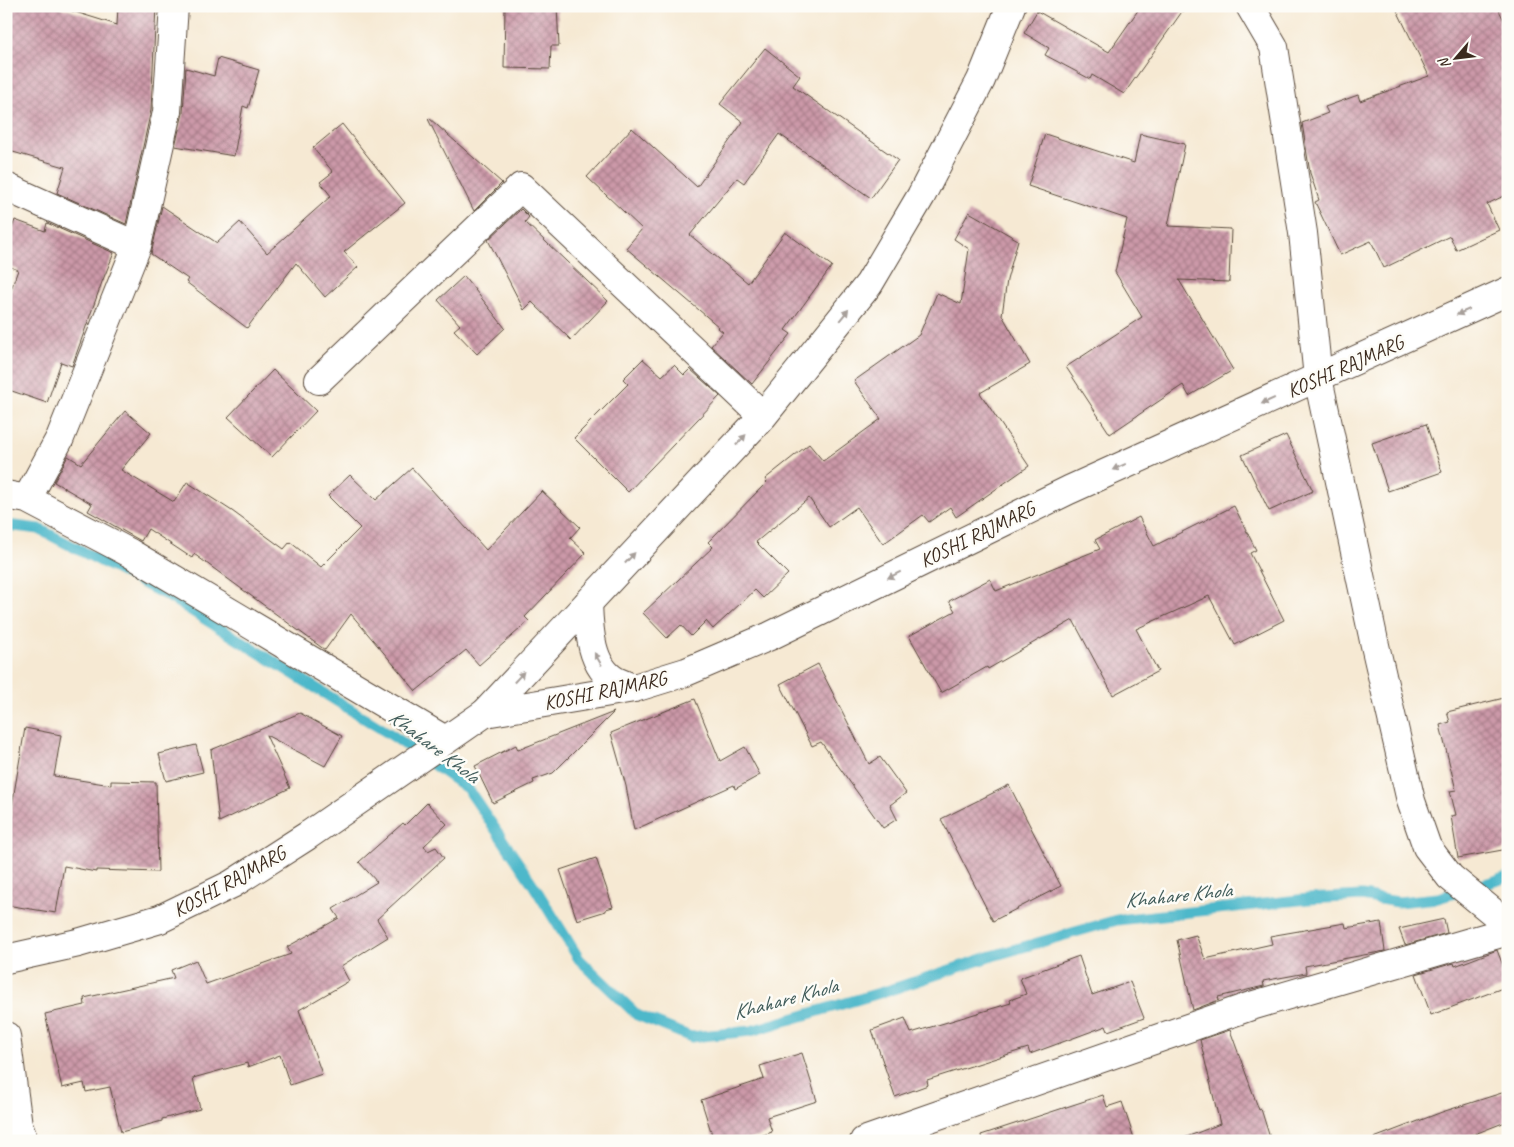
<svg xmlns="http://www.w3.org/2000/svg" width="1514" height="1147" viewBox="0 0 1514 1147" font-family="Caveat,sans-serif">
	<defs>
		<pattern id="building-cross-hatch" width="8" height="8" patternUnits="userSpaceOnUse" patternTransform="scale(1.25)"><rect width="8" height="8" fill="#cc99a9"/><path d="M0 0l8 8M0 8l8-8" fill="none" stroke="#a77d89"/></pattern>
	</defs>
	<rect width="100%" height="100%" fill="#fdfcf7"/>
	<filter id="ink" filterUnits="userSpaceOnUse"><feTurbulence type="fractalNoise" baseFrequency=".02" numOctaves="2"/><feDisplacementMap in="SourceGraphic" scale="10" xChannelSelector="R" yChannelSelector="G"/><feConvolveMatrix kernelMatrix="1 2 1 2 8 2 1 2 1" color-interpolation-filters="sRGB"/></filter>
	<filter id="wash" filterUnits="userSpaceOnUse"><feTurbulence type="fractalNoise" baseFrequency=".0096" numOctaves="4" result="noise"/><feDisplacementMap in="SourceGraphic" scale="20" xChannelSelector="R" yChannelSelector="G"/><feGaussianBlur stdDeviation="1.12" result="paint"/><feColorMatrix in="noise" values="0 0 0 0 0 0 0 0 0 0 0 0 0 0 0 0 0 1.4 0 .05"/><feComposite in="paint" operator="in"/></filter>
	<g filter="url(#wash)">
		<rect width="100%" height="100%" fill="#f6e9d3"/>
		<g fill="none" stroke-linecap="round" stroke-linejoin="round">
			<path stroke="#4db8ca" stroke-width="11" d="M 6,525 L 39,529 L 168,596 L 393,736 L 468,789 L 534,886 L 579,959 L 637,1015 L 691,1037 L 751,1031 L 893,989 L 992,956 L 1117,920 L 1308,899 L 1362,896 L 1398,902 L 1438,898 L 1508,877"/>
		</g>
		<g id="blocks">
			<path fill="url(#building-cross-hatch)" d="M 6,6 L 56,6 L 117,25 L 118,6 L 156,6 L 151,110 L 126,224 L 57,193 L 65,167 L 6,150 Z
				M 505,6 L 557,6 L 559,46 L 551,46 L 550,69 L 504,68 Z
				M 1141,6 L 1186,6 L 1124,94 L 1092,75 L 1090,79 L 1045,55 L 1049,48 L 1024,33 L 1037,11 L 1109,52 Z
				M 1395,6 L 1497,6 L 1508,29 L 1508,194 L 1487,204 L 1499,230 L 1456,250 L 1450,236 L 1384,268 L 1371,241 L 1340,255 L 1315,202 L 1319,200 L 1310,173 L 1302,123 L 1328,113 L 1325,107 L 1358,95 L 1360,101 L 1429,76 Z
				M 765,48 L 800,76 L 793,86 L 898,160 L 871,198 L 779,134 L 744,183 L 737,178 L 690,235 L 748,283 L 785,232 L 832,266 L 785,330 L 791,334 L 752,384 L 711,346 L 723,332 L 718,328 L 719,327 L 626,248 L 642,229 L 587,177 L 632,128 L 697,187 L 743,122 L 720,104 Z
				M 218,58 L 259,70 L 248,108 L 243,106 L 234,156 L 175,146 L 183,113 L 186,68 L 214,76 Z
				M 429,118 L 502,183 L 474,211 L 428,119 Z
				M 342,124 L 405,203 L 344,252 L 358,267 L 325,297 L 296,263 L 247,328 L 186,282 L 188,279 L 151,254 L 162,206 L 217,243 L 240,222 L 267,253 L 331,196 L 320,182 L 333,172 L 313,148 Z
				M 1045,134 L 1134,163 L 1140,134 L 1185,144 L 1168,226 L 1231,229 L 1229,282 L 1179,280 L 1233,370 L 1189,396 L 1183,385 L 1110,434 L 1066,367 L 1142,317 L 1115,272 L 1127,219 L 1028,186 Z
				M 521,209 L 529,217 L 525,222 L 608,301 L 571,340 L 532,302 L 524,310 L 488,240 Z
				M 969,212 L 1018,240 L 1007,280 L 1002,315 L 1030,364 L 980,393 L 1029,466 L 956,517 L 950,507 L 929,522 L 923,515 L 883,544 L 857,507 L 829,527 L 809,498 L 756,542 L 788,574 L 763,598 L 755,590 L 713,629 L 706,621 L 691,636 L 681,625 L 667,638 L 643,613 L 713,547 L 708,542 L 767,482 L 765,479 L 809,444 L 823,461 L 881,419 L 854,381 L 919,335 L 937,293 L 961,304 L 969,249 L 954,239 Z
				M 15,220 L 45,231 L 47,223 L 114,253 L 102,282 L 72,366 L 61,362 L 47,403 L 6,389 L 6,303 L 18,270 L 6,265 L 6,243 Z
				M 464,276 L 505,328 L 477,354 L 454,330 L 460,325 L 438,300 Z
				M 643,359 L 662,376 L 674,365 L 684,375 L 690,369 L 720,396 L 628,492 L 574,438 L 628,384 L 623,379 Z
				M 273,370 L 316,411 L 272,457 L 228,417 Z
				M 125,411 L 151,433 L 121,470 L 174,502 L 187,482 L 232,511 L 284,549 L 290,542 L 321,567 L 360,528 L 328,496 L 350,475 L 376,500 L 412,468 L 486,550 L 542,491 L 580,527 L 570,538 L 586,553 L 525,617 L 529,621 L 479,665 L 466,650 L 416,691 L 351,614 L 325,650 L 194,554 L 192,558 L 148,529 L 141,541 L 88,511 L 92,504 L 54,482 L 68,456 L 81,464 Z
				M 1426,424 L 1442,472 L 1388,491 L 1372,443 Z
				M 1286,435 L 1313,491 L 1269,511 L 1242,455 Z
				M 1234,506 L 1256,550 L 1250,553 L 1284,620 L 1235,645 L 1209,596 L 1136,629 L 1158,671 L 1113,695 L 1073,620 L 988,669 L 987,667 L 941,693 L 909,636 L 955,611 L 949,601 L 990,579 L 996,591 L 1100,549 L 1095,540 L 1139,517 L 1154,546 Z
				M 818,664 L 869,764 L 880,757 L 906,793 L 890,805 L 897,819 L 883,828 L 821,742 L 812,746 L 780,684 Z
				M 1508,697 L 1508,849 L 1458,858 L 1451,816 L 1456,815 L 1450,791 L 1456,790 L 1440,725 L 1450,722 L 1447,712 Z
				M 695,699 L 720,761 L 745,747 L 760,775 L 735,789 L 734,785 L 634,830 L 626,786 L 611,733 Z
				M 614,712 L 553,773 L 533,780 L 534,783 L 493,803 L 475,766 L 516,745 L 518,750 Z
				M 300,713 L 342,736 L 325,766 L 266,735 L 290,788 L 219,822 L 211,750 Z
				M 25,728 L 61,735 L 54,776 L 111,785 L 111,781 L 156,782 L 158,872 L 96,870 L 96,872 L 64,866 L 56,913 L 6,905 L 6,841 Z
				M 196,745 L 203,772 L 166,781 L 159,754 Z
				M 1009,785 L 1061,886 L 993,921 L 941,819 Z
				M 427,803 L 447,824 L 424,846 L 428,851 L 436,847 L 444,858 L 377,919 L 388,937 L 341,966 L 349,981 L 299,1010 L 322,1074 L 290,1085 L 280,1055 L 248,1067 L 247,1063 L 193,1078 L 200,1109 L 162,1119 L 162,1121 L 121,1132 L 110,1087 L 86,1092 L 84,1083 L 62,1088 L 45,1014 L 85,1005 L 84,998 L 174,978 L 171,970 L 196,960 L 206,984 L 291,954 L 287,947 L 339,918 L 333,909 L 377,882 L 359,862 L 403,823 L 405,825 Z
				M 596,858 L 613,907 L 606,909 L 606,911 L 577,920 L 560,870 Z
				M 1444,919 L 1447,933 L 1405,945 L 1399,929 Z
				M 1381,922 L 1385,951 L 1305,966 L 1306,973 L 1263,981 L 1264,986 L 1218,997 L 1219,1000 L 1193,1010 L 1177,940 L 1196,935 L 1205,959 L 1272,944 L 1270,936 L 1345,923 L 1346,928 Z
				M 1497,950 L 1508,979 L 1508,986 L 1431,1015 L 1416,974 L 1454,963 L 1455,966 Z
				M 1079,956 L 1092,995 L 1130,982 L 1144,1018 L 1108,1031 L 1106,1026 L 1030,1054 L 1028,1048 L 927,1080 L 928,1085 L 895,1097 L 872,1030 L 905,1018 L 911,1033 L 1011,1003 L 1010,1000 L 1026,994 L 1020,978 Z
				M 1230,1030 L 1259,1110 L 1261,1109 L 1271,1141 L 1185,1141 L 1184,1138 L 1220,1124 L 1200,1040 Z
				M 802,1053 L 817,1101 L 767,1117 L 772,1132 L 746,1141 L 714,1141 L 701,1100 L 764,1079 L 760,1066 Z
				M 1508,1091 L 1508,1121 L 1457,1141 L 1374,1141 L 1374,1138 L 1442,1112 Z
				M 1103,1095 L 1107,1107 L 1122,1102 L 1135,1141 L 982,1141 L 981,1135 Z"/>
		</g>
	</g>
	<g filter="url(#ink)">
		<use href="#blocks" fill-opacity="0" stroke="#574739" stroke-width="1"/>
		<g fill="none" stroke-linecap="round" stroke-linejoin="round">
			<g stroke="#574739" stroke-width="30">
				<path id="minor" d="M 1250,6 L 1274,47 L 1303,233 L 1318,378 L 1374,641 L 1411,801 L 1427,847 L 1450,877 L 1494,913 L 1508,928
					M 6,187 L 137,246
					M 319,380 L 521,187 L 763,416
					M 6,495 L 27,499 L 60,438 L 137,246 L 167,112 L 174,6
					M 27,499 L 130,553 L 445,740
					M 485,713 L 763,416 L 869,284 L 921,196 L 981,80 L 1011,6
					M 6,1036 L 18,1125 L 24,1141
					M 864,1141 L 1251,1006 L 1508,931"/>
			</g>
			<g stroke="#574739" stroke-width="30">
				<path id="primary" d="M 588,603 C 589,628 590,667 616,681 C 622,684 628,686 634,688
					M 6,959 L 78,943 L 160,919 L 232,884 L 307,836 L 485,713 L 634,688 L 686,672 L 770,636 L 1069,490 L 1508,291"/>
			</g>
			<use href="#minor" stroke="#fff" stroke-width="28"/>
			<use href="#primary" stroke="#fff" stroke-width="28"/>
		</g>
		<defs><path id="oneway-solid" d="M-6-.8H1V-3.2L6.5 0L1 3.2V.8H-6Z" transform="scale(1.25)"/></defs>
		<g fill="#a79f9a">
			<use href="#oneway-solid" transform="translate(1463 312) rotate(155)"/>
			<use href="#oneway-solid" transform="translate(844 315) rotate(-51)"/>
			<use href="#oneway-solid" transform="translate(1268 401) rotate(156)"/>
			<use href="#oneway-solid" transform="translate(741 440) rotate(-47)"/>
			<use href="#oneway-solid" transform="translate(1119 467) rotate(156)"/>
			<use href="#oneway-solid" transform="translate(630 558) rotate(-47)"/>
			<use href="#oneway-solid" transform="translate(894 575) rotate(154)"/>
			<use href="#oneway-solid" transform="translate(598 659) rotate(-120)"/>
			<use href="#oneway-solid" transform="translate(519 677) rotate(-47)"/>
		</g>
	</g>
	<g text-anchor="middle" stroke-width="5" stroke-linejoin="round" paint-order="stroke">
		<g font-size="20" fill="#3b2a1e" stroke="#fdfcf7">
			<text transform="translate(1345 366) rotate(-24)" y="7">KOSHI RAJMARG</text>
			<text transform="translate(977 534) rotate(-26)" y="7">KOSHI RAJMARG</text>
			<text transform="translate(605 690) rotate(-12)" y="7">KOSHI RAJMARG</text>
			<text transform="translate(229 881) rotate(-29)" y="7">KOSHI RAJMARG</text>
		</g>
		<g font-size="21" font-style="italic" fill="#415c5a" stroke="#fdfcf7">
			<text transform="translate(434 746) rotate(37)" y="7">Khahare Khola</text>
			<text transform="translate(1178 895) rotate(-6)" y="7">Khahare Khola</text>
			<text transform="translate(785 999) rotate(-15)" y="7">Khahare Khola</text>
		</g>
	</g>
	<rect width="1514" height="1147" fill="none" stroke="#fdfcf7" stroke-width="25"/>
	<g transform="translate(1456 58) rotate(242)" stroke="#fdfcf7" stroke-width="4" paint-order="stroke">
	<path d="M0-4L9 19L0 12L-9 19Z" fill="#3b2a1e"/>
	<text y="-8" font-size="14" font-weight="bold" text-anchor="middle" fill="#3b2a1e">N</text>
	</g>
</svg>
